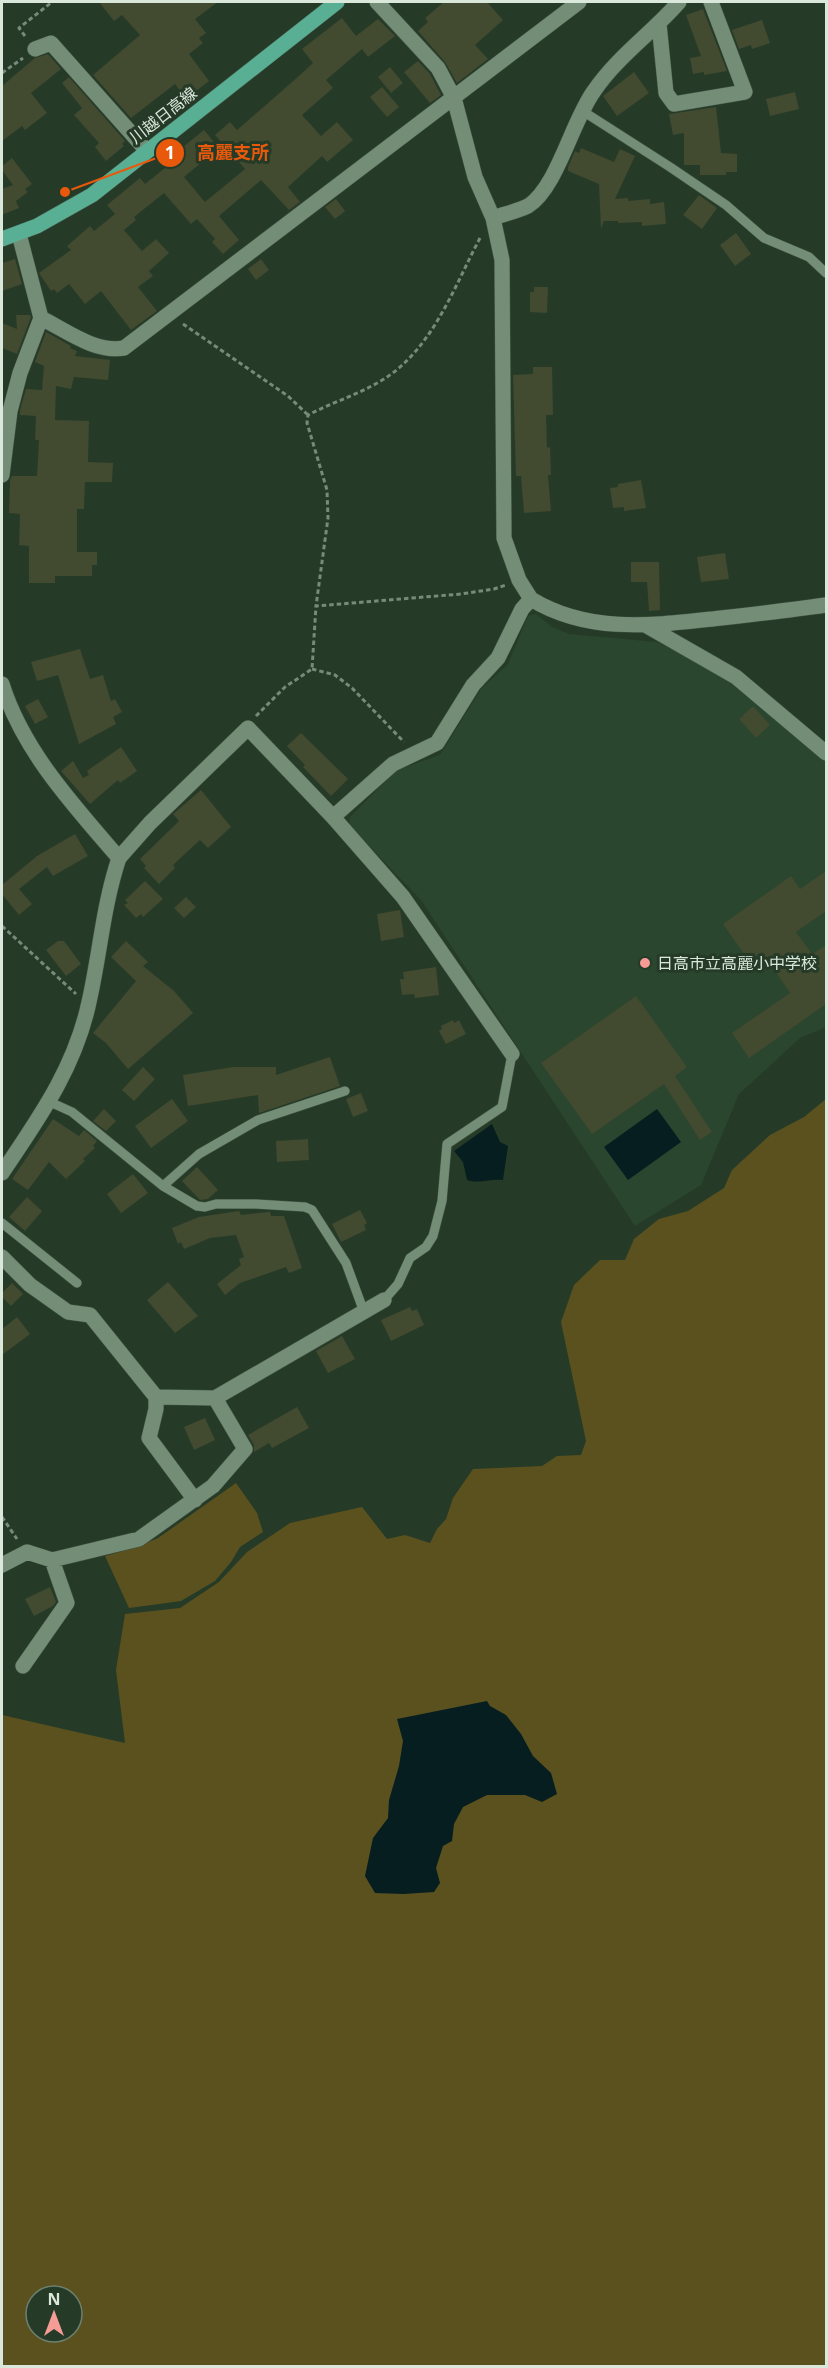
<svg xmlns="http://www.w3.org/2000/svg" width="828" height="2368" viewBox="0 0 828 2368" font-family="'Noto Sans','Noto Sans JP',sans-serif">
	<rect width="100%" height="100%" fill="#253b28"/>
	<path fill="#2a462e" d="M 536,614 L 552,627 L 569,634 L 657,642 L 722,671 L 826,760 L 826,1027 L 800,1038 L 739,1094 L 701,1185 L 635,1226 L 421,900 L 349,825 L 350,817 L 397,770 L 440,755 L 481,689 L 508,664 L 528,616 Z"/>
	<path fill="#5a511f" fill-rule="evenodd" d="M 826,1099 L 826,2366 L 2,2366 L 2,1715 L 125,1743 L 116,1670 L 125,1614 L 180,1608 L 219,1582 L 247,1552 L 290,1523 L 362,1507 L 387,1539 L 405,1535 L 430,1543 L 437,1529 L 446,1519 L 453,1498 L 473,1469 L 542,1466 L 557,1456 L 581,1455 L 586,1441 L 561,1322 L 574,1285 L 600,1260 L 625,1260 L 634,1239 L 659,1219 L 688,1211 L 724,1188 L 732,1170 L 770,1135 L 804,1117 ZM 36,2296 L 72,2296 L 72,2332 L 36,2332 Z
		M 236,1483 L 257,1513 L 263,1532 L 240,1547 L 231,1562 L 215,1581 L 181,1601 L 129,1608 L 105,1556 L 137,1547 L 158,1538 Z"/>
	<path fill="#061e1f" d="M 657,1109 L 681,1142 L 628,1180 L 604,1147 Z
		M 492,1124 L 500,1142 L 508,1146 L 503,1180 C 490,1179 479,1184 467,1180 L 463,1162 L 454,1151 Z
		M 487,1701 L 490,1706 L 506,1715 L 521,1734 L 533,1756 L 551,1773 L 557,1794 L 542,1802 L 525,1795 L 487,1795 L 463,1807 L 454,1824 L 452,1841 L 443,1846 L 436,1868 L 440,1883 L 434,1892 L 404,1894 L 375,1893 L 365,1876 L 373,1838 L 388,1818 L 389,1800 L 399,1766 L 403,1741 L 397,1719 Z"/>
	<path fill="#424a30" d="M 99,2 L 218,2 L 195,19 L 206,33 L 199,38 L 203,43 L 189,54 L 209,81 L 186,99 L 175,84 L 131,118 L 93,75 L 140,35 L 122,15 L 114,21 Z
		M 444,2 L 487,2 L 503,20 L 475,45 L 488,59 L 457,83 L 445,62 L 418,31 L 428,22 L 425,18 Z
		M 703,9 L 727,71 L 704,75 L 704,72 L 693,74 L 690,58 L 701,56 L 686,15 Z
		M 342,18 L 356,36 L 378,19 L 395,36 L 368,57 L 362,49 L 326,80 L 333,88 L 302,115 L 321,136 L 337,122 L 353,140 L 327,162 L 322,156 L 288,187 L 300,202 L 289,210 L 261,180 L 219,216 L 239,240 L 223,254 L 212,242 L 215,239 L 197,219 L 191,224 L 164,193 L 134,217 L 136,220 L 124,230 L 142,251 L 156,239 L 169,253 L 149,271 L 153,276 L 138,287 L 157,311 L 131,330 L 101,291 L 85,304 L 69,284 L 57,293 L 54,289 L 51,291 L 39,273 L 71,250 L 67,246 L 90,226 L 94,231 L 115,214 L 107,205 L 140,178 L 145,184 L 176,159 L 173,155 L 204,130 L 219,148 L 184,177 L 205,202 L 245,169 L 215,135 L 230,122 L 237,130 L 300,75 L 313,63 L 302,49 Z
		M 762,20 L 770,43 L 752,49 L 751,45 L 739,49 L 732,30 Z
		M 48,54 L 61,69 L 31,93 L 47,113 L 25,130 L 22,126 L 2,141 L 2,86 L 35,58 Z
		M 418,61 L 430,74 L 441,95 L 430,103 L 404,72 Z
		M 390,67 L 403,83 L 391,93 L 378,77 Z
		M 634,72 L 649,93 L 617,116 L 603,96 Z
		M 69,77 L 125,141 L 122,144 L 124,146 L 106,161 L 95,147 L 99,143 L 74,115 L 82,108 L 62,83 Z
		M 382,87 L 399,107 L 387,117 L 370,97 Z
		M 795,92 L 799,109 L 770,116 L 766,99 Z
		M 716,107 L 721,153 L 737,154 L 737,172 L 726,172 L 726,175 L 700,175 L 700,165 L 684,165 L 684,133 L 673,135 L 669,114 Z
		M 581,148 L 614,162 L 620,149 L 635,156 L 615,199 L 628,198 L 628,201 L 650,199 L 650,204 L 664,202 L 666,224 L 642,226 L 642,222 L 618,223 L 618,221 L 604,221 L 601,229 L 599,184 L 568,171 L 568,167 L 575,151 L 579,153 Z
		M 12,158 L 32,184 L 25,189 L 28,192 L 16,201 L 19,208 L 2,215 L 2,189 L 13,185 L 2,170 L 2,166 Z
		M 699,195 L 717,208 L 702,229 L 683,215 Z
		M 336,199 L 345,211 L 335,219 L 325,207 Z
		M 736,233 L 751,254 L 735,266 L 720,245 Z
		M 15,259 L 22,284 L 2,291 L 2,263 Z
		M 261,259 L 269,270 L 256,280 L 248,269 Z
		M 534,287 L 548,287 L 547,313 L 530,312 L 530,292 L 534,292 Z
		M 16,315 L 30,315 L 31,317 L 17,354 L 2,348 L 2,323 L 17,329 Z
		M 46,332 L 71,346 L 70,348 L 77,351 L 75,356 L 110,360 L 108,380 L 74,377 L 71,389 L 56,386 L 55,420 L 89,421 L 88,462 L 113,463 L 112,482 L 85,482 L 84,509 L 77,509 L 77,552 L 97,552 L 97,565 L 92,565 L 92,576 L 55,576 L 55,583 L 29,583 L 29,546 L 19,545 L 20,514 L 9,513 L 10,480 L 12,476 L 37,476 L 39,440 L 35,440 L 36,416 L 20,415 L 20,410 L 26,389 L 42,390 L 44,366 L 35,362 Z
		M 533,367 L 552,367 L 553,415 L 546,415 L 547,448 L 550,447 L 551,475 L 548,475 L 551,511 L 524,513 L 521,476 L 516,476 L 513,375 L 533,374 Z
		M 641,480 L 646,508 L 624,511 L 624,507 L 613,508 L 610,488 L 618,487 L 618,484 Z
		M 725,553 L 729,579 L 701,582 L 697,557 Z
		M 631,562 L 659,562 L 660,610 L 649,611 L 647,582 L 631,582 Z
		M 80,649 L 90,679 L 103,675 L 111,701 L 115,699 L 122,712 L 113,717 L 116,724 L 79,744 L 58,675 L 37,681 L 31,662 Z
		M 38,699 L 48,717 L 35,724 L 25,706 Z
		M 753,706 L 770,725 L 756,738 L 739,719 Z
		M 301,733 L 348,779 L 331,796 L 303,767 L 305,765 L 287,746 Z
		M 121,747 L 137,771 L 120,783 L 118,780 L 90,804 L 61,771 L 73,761 L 83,778 L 89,775 L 87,771 Z
		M 201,790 L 231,827 L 208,848 L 200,840 L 173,865 L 175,868 L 159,884 L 144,868 L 146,866 L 140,859 L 179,821 L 173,814 Z
		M 75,834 L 88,856 L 53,876 L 47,867 L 19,889 L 32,904 L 19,915 L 2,894 L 2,885 L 37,856 Z
		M 826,871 L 826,911 L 796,932 L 812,954 L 826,945 L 826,1004 L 749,1058 L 732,1033 L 790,993 L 762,952 L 749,961 L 723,924 L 791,876 L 800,889 Z
		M 145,881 L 163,899 L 143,917 L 141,914 L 136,918 L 124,905 L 128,903 L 125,900 Z
		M 186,897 L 196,907 L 184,918 L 174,908 Z
		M 400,910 L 404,937 L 381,941 L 377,914 Z
		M 58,941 L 64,941 L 81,964 L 66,976 L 46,950 Z
		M 126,941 L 148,962 L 143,966 L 174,991 L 193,1013 L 128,1069 L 106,1043 L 93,1033 L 136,981 L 111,957 Z
		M 436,967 L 439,995 L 415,998 L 414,994 L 402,995 L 400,979 L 404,979 L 403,972 Z
		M 636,996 L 687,1067 L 675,1076 L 712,1132 L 700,1140 L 664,1084 L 592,1134 L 541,1063 Z
		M 453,1020 L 454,1023 L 459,1020 L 466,1034 L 446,1044 L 439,1031 L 442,1029 L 441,1026 Z
		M 330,1057 L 340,1086 L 259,1113 L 258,1095 L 188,1106 L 183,1075 L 233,1067 L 276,1067 L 276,1075 Z
		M 143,1067 L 155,1079 L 134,1101 L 122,1090 Z
		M 361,1093 L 368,1111 L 353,1117 L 346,1099 Z
		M 172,1099 L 188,1121 L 151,1148 L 135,1126 Z
		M 104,1109 L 116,1121 L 106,1131 L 93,1121 Z
		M 53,1119 L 79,1136 L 84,1130 L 97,1141 L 93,1146 L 95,1148 L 83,1159 L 85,1161 L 66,1179 L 49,1162 L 28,1190 L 12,1179 Z
		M 308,1139 L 309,1160 L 277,1162 L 276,1141 Z
		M 197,1167 L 218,1190 L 208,1199 L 200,1200 L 182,1181 Z
		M 133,1174 L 148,1193 L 121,1213 L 107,1194 Z
		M 27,1197 L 42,1211 L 25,1231 L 9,1217 Z
		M 360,1210 L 367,1223 L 364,1225 L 366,1230 L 341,1242 L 332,1224 Z
		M 239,1211 L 241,1215 L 268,1212 L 270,1212 L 271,1216 L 284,1216 L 302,1268 L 289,1273 L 286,1267 L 240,1283 L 225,1295 L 217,1284 L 241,1265 L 239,1259 L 244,1257 L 236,1235 L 210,1238 L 184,1249 L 181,1242 L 178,1244 L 172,1228 L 199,1217 Z
		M 168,1282 L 198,1316 L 175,1333 L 147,1300 Z
		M 12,1283 L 23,1294 L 11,1306 L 2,1297 L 2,1293 Z
		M 410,1307 L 412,1311 L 417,1309 L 424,1325 L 391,1341 L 381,1320 Z
		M 17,1317 L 30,1334 L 2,1355 L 2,1329 Z
		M 342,1336 L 355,1359 L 328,1373 L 316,1351 Z
		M 297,1407 L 309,1428 L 272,1448 L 269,1443 L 254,1452 L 254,1445 L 248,1435 Z
		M 205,1418 L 215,1440 L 194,1450 L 184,1427 Z
		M 50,1587 L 56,1602 L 53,1606 L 34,1616 L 25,1599 Z"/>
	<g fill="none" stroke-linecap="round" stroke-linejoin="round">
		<g stroke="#425545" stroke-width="10">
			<path id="lane" d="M 581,110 L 670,167 L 726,205 L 764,238 L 809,257 L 826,273
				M 50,1102 L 72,1112 L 163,1186 L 197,1206 L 205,1207 L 216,1204 L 256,1204 L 305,1207 L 312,1210 L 346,1263 L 364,1312
				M 163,1186 L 199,1154 L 258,1120 L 345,1091
				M 2,1223 L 77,1283
				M 384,1300 L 398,1284 L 410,1258 L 426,1247 L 433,1236 L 442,1201 L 447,1144 L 502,1107 L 512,1054"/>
		</g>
		<g stroke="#425545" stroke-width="16">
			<path id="street" d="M 377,2 L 438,68 L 454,98 L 475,177 L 493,218 L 502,260 L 504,538 L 519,580 L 531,599
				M 659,24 L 666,93 L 674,104 L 745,92 L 711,2
				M 35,49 L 51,43 L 147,151
				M 493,218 C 504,214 518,211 528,206 C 557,188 572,121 594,91 C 618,56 652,33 679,2
				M 41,318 C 67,331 95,353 124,348 L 579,2
				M 2,475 L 10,411 L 20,373 L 41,318 L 19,234
				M 647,626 L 736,677 L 826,753
				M 2,684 C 23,751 74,806 119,858 L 150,823 L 248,728 L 333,817 L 403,897 L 512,1054
				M 333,817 L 393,764 L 437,743 L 473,685 L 498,658 L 522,609 L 531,599 C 590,635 656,625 721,618 C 756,614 791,610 826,605
				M 2,1257 L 30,1285 L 68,1312 L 90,1315 L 156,1397 L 215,1398 L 384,1300
				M 156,1397 L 156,1409 L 149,1438 L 195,1500
				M 2,1565 L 27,1552 L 52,1560 L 139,1539 L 213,1486 L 245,1449 L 215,1398
				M 23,1666 L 67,1603 L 52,1560"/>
		</g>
		<g stroke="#425545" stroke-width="16">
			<path id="secondary" d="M 2,1173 C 39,1118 75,1068 89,1002 C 100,954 103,906 119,858"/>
		</g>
		<g stroke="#425545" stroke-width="16">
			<path id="primary" d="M 2,239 L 37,226 L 92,195 L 337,2"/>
		</g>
		<path stroke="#788a7a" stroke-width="3" stroke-dasharray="4.5 3" stroke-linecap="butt" d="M 25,36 L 19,28 L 52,2
			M 2,73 L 23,58
			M 480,238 C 454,287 433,348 384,379 C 360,394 333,402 308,415 L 307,423 L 327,490 L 328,518 L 316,606 L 461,594 L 494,589 L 506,585
			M 183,324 L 288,396 L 308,415
			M 312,669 L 335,675 L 352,688 L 404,742
			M 256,716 L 285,687 L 312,669 L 316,606
			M 2,926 L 76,994
			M 2,1517 L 17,1539"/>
		<use href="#lane" stroke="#748d77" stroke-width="9"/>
		<use href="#street" stroke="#748d77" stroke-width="15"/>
		<use href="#secondary" stroke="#748d77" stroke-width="15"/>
		<use href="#primary" stroke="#59af93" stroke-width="15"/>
	</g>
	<circle fill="#f59c96" stroke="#253b28" stroke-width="2" cx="645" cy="963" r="6"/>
	<g text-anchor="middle" stroke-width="6" stroke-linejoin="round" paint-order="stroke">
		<g font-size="16" fill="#dae7db" stroke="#253b28">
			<text transform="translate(163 115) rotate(-38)" y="6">川越日高線</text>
		</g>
		<g font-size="16" fill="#dae7db" stroke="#253b28" text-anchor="start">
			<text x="657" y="969">日高市立高麗小中学校</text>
		</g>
	</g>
	<path fill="none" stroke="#e8590c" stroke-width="2" d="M65 192L170 153"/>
	<g fill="#e8590c" stroke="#253b28" stroke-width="2">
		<circle cx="65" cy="192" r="6"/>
		<circle cx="170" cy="153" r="15"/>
	</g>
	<g font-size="18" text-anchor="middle" font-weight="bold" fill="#fff">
		<text x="170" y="159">1</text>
	</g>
	<g font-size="18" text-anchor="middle" font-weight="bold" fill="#e8590c" stroke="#253b28" stroke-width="6" stroke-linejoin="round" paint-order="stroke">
		<text x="233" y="159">高麗支所</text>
	</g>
	<rect width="828" height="2368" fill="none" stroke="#dae7db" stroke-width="6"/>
	<g transform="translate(54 2314)"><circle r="28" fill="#253b28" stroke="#6d8070" stroke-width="1.5"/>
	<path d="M0-4.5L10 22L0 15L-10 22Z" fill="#f59c96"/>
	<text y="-9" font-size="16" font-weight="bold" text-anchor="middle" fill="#dae7db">N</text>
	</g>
</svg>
